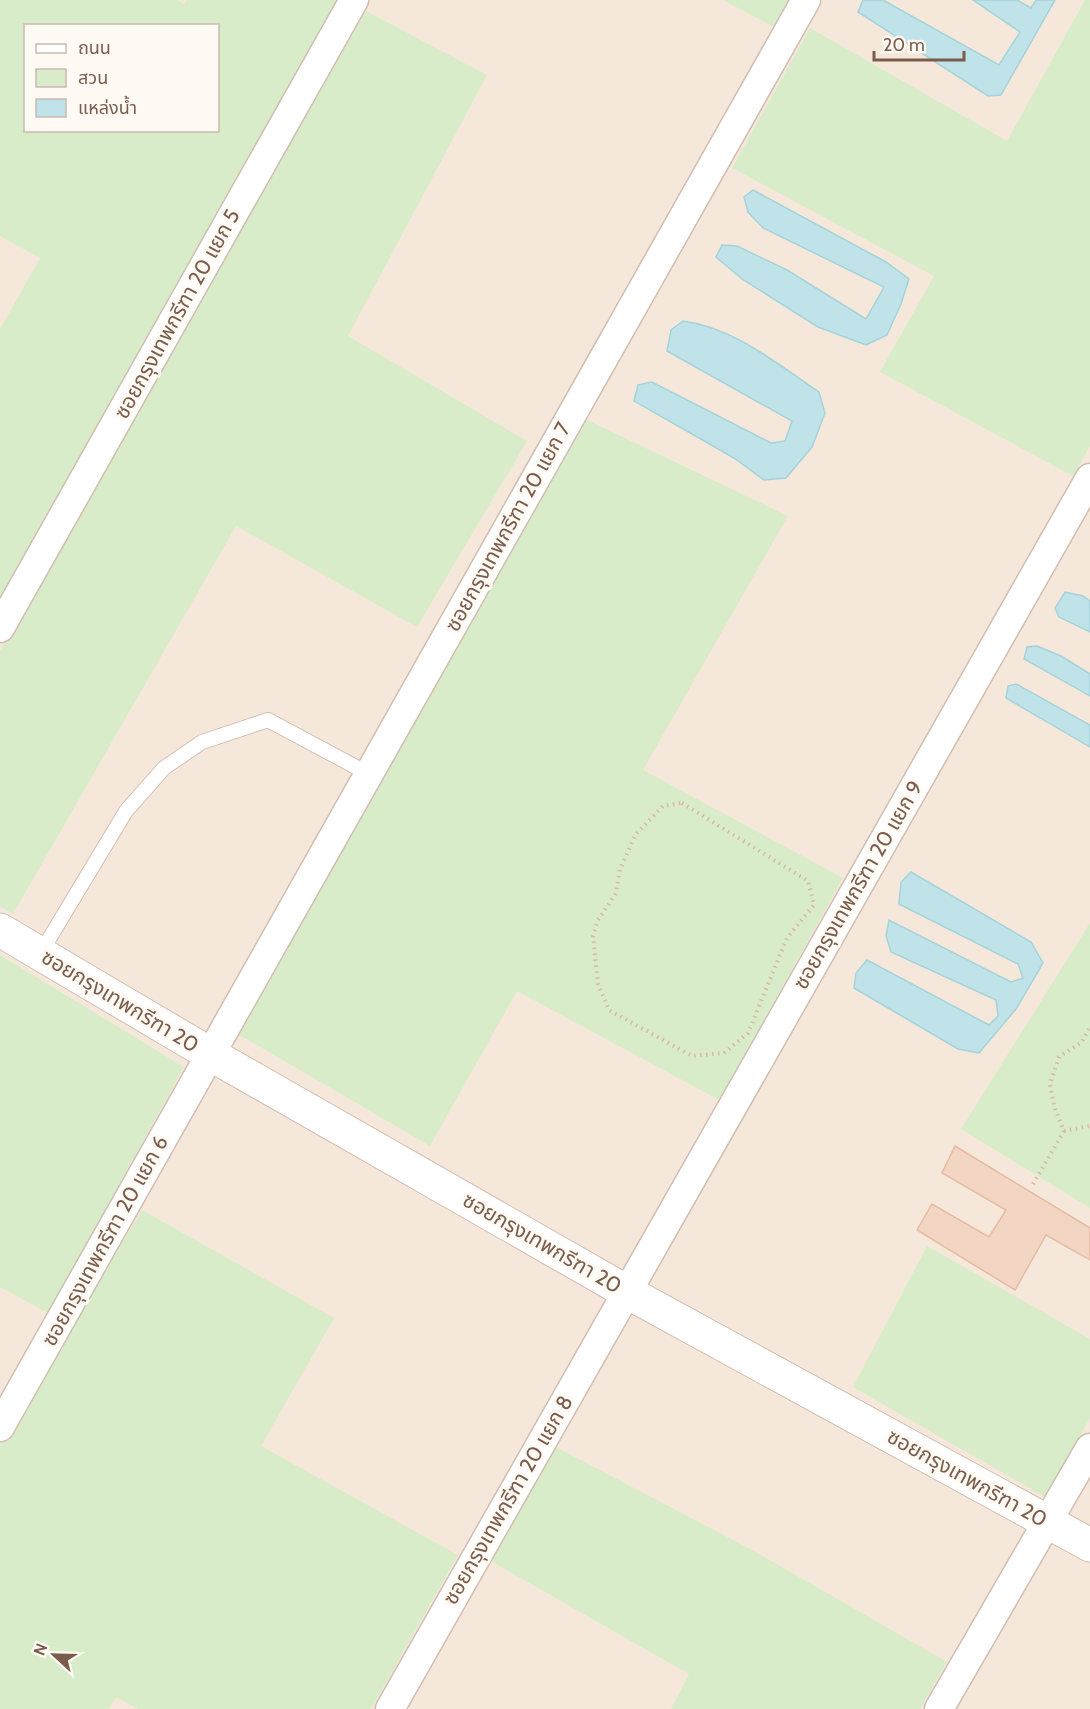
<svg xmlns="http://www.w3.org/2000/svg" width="1090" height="1709" viewBox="0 0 1090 1709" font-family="Cabin,'Noto Sans Thai',sans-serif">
	<rect width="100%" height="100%" fill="#fdf6ec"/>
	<path fill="#f5e8da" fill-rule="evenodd" d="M 0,0 L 1090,0 L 1090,1709 L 0,1709 ZM 26,26 L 218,26 L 218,130 L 26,130 Z"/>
	<path fill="#d8ecc9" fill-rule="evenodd" d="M 0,0 L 177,0 L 184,4 L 187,0 L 339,0 L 0,603 L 0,329 L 40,258 L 0,236 ZM 26,26 L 218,26 L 218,130 L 26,130 Z
		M 723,0 L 789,0 L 774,27 Z
		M 1085,0 L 1090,0 L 1090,446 L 1073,476 L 880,372 L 934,276 L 732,168 L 810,28 L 1007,141 Z
		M 366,11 L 487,75 L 348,336 L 527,441 L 417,627 L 236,526 L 13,914 L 0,906 L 0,651 Z
		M 585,419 L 788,516 L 643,770 L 843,878 L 719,1100 L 517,991 L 430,1146 L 238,1034 Z
		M 1090,923 L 1090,1208 L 961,1129 Z
		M 0,955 L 184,1067 L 48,1313 L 0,1287 Z
		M 142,1210 L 334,1318 L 261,1446 L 458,1555 L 371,1709 L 139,1709 L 116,1697 L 109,1709 L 0,1709 L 0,1446 Z
		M 927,1246 L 1090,1339 L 1090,1418 L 1045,1497 L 853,1387 Z
		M 554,1446 L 756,1552 L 947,1662 L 920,1709 L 671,1709 L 689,1674 L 489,1560 Z"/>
	<path fill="#bfe3e8" stroke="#a5d3da" stroke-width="1.5" d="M 863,0 L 883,0 L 999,65 L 1020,32 L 973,0 L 1017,0 L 1031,8 L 1036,0 L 1055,0 L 1001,95 L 988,96 L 858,12 Z
		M 753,190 L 886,262 L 909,279 L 901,304 L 887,335 L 866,345 L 818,327 L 742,279 L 716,257 L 722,245 L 737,246 L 787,270 L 866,319 L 884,287 L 763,228 L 748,212 L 744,197 Z
		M 683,321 C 735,328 777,364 819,392 L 825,413 L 812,447 L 786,478 L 764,480 L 734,458 L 634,401 L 638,385 L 652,382 L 771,443 L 785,441 L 792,421 L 667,351 L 671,330 Z
		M 1065,592 L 1083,596 L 1090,601 L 1090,632 L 1059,617 L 1055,608 Z
		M 1037,646 L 1061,656 L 1090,674 L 1090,696 L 1024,659 L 1027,647 Z
		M 1016,684 L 1090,725 L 1090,747 L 1006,698 L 1008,686 Z
		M 911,872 L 1031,942 L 1043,963 L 1016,1009 L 979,1053 L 958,1049 L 854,988 L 856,973 L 867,960 L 989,1025 L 998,1016 L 996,1000 L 891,952 L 886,936 L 889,920 L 1011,982 L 1023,978 L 1018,964 L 899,904 L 901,882 Z"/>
	<path fill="#f3d5c3" stroke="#e6bba3" stroke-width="1.5" d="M 955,1146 L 1090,1228 L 1090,1260 L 1046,1235 L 1015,1290 L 917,1230 L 932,1204 L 989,1237 L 1006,1210 L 942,1173 Z"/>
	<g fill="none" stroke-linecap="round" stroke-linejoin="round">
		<g stroke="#d1beb0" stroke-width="16">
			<path id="service" d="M 40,954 L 126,811 L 164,768 L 202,742 L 268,720 L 369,774"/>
		</g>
		<g stroke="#d1beb0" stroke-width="31">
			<path id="minor" d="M 0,628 L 354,0
				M 0,1427 L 806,0
				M 390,1709 L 1090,478
				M 939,1709 L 1090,1448"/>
		</g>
		<g stroke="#d1beb0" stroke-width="35">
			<path id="tertiary" d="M 0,930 L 210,1054 L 627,1292 L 1090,1545"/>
		</g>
		<path stroke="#d9b8a5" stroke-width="4" stroke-dasharray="1.5 4.5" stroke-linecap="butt" d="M 682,803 L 808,881 L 814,905 L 787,938 L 748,1033 L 724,1053 L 692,1056 L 609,1010 L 598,984 L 593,937 L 598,920 L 616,893 L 620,869 L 636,834 L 663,806 Z
			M 1064,1131 L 1090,1126
			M 1033,1184 L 1064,1131 L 1054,1106 L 1050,1084 L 1059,1057 L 1082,1042 L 1090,1027"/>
		<use href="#service" stroke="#fff" stroke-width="14"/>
		<use href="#minor" stroke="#fff" stroke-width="28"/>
		<use href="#tertiary" stroke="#fff" stroke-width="33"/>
	</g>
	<g text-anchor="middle" stroke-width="6" stroke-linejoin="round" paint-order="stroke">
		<g font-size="21" fill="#7a5c4d" stroke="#fffaf3">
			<text transform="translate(177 314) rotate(-61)" y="7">ซอยกรุงเทพกรีฑา 20 แยก 5</text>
			<text transform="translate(508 527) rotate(-61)" y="7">ซอยกรุงเทพกรีฑา 20 แยก 7</text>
			<text transform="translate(858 885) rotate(-60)" y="7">ซอยกรุงเทพกรีฑา 20 แยก 9</text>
			<text transform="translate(120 1001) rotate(31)" y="7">ซอยกรุงเทพกรีฑา 20</text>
			<text transform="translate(105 1241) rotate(-61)" y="7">ซอยกรุงเทพกรีฑา 20 แยก 6</text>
			<text transform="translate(542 1243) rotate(30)" y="7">ซอยกรุงเทพกรีฑา 20</text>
			<text transform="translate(967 1478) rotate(29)" y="7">ซอยกรุงเทพกรีฑา 20</text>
			<text transform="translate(508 1500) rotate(-60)" y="7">ซอยกรุงเทพกรีฑา 20 แยก 8</text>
		</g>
	</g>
	<rect x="24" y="24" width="195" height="108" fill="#fffaf3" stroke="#cabbb1" stroke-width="1.5"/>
	<rect x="36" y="44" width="30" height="9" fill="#ffffff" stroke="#cabbb1" stroke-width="1.5"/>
	<text x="78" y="54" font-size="18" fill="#7a5c4d">ถนน</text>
	<rect x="36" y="69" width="30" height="18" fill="#d8ecc9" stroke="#cabbb1" stroke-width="1.5"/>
	<text x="78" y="84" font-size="18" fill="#7a5c4d">สวน</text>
	<rect x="36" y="99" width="30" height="18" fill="#bfe3e8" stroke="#cabbb1" stroke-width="1.5"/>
	<text x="78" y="114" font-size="18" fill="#7a5c4d">แหล่งน้ำ</text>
	<g transform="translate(54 1655) rotate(292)" stroke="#fffaf3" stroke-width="4.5" paint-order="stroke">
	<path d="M0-4.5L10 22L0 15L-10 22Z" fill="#7a5c4d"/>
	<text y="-9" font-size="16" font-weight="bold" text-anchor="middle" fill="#7a5c4d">N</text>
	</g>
	<path d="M874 51v9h90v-9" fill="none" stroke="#7a5c4d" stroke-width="3"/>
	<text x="883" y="51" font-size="18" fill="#7a5c4d" stroke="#fffaf3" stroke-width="4.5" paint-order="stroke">20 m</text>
</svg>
